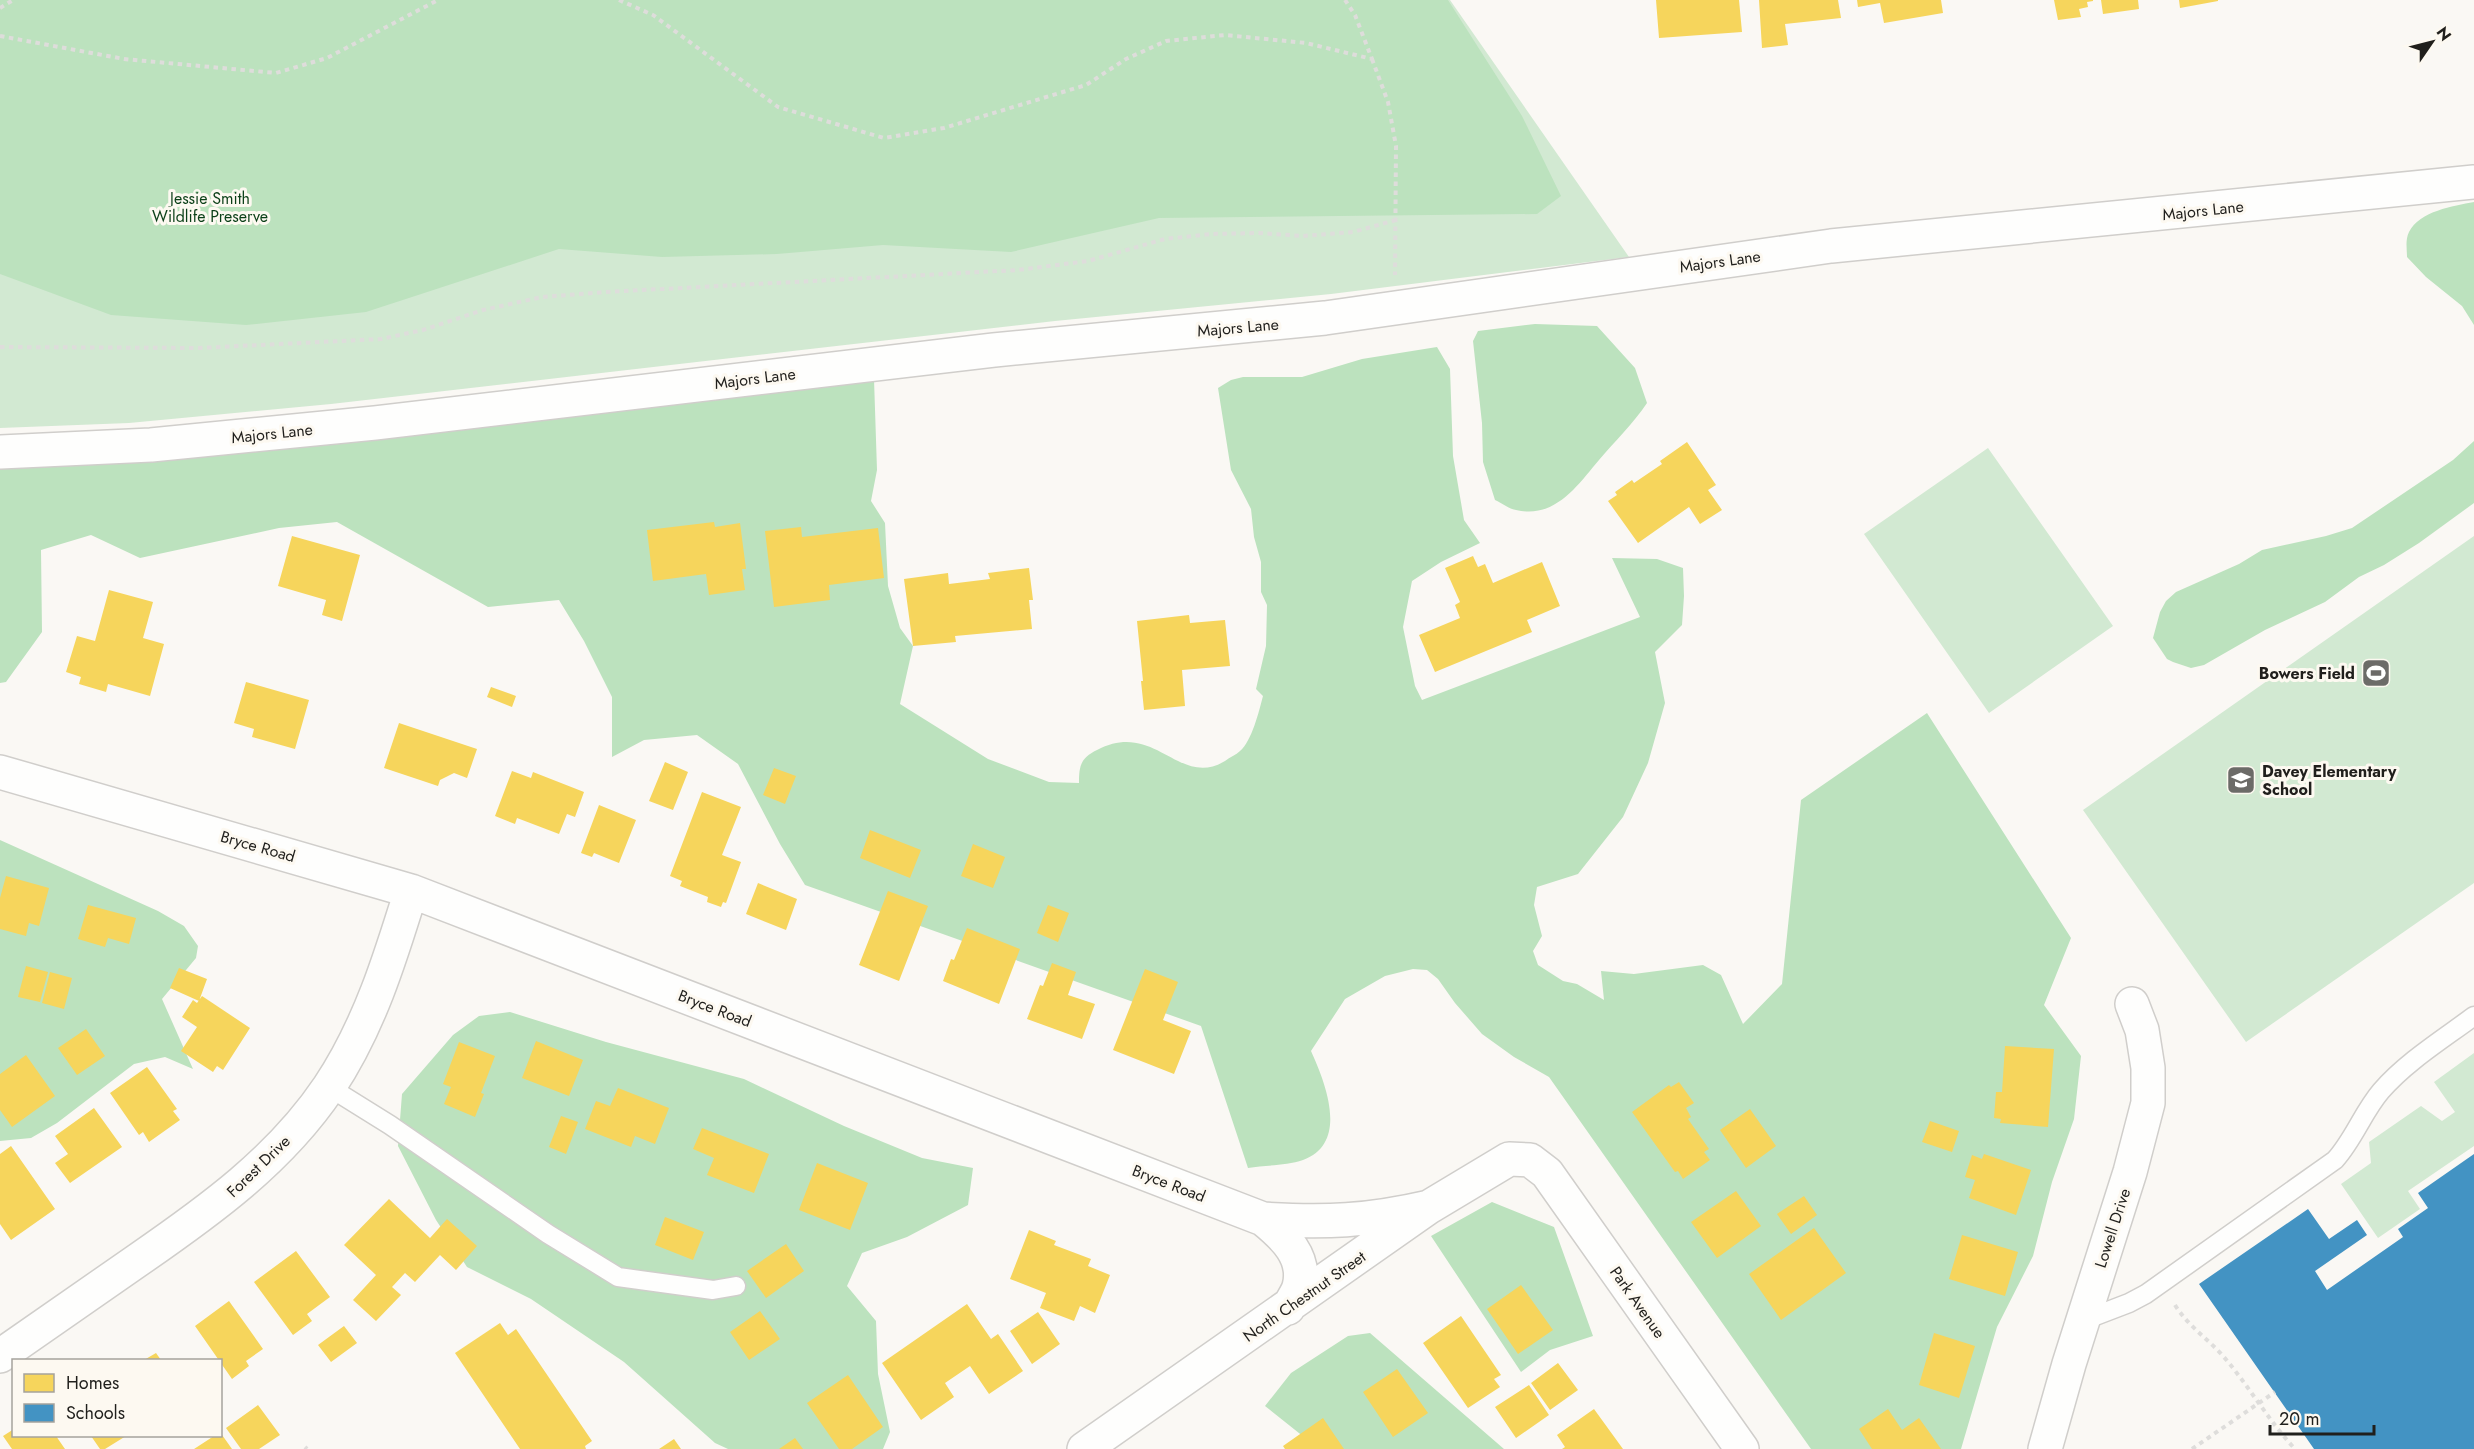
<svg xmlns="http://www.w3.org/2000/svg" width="2474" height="1449" viewBox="0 0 2474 1449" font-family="Jost,sans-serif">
	<rect width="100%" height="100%" fill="#faf8f4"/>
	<path fill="#d2e9d2" d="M 0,0 L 1450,0 L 1629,257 L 1331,294 L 1055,321 L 331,404 L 129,423 L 0,428 Z
		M 1988,448 L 2113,626 L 1989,713 L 1864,534 Z
		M 2474,536 L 2474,883 L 2246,1042 L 2083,810 Z
		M 2474,1053 L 2474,1146 L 2408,1191 L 2420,1209 L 2378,1238 L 2341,1184 L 2371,1163 L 2369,1142 L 2421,1106 L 2442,1121 L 2455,1112 L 2434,1082 Z"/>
	<path fill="#bce2be" d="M 0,0 L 1448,0 L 1522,116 L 1561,196 L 1537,214 L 1159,218 L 1011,252 L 883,245 L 777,254 L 662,257 L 559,249 L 366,312 L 246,325 L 111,315 L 0,274 Z
		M 2474,202 L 2474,325 L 2462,306 L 2426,277 L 2407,257 C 2407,249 2405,240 2409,232 C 2420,211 2453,206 2474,202 Z
		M 1535,324 L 1597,326 L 1635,368 L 1647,403 C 1633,424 1615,441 1599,460 C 1577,486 1555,519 1516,510 C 1509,509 1502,503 1495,500 L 1483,462 L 1482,423 L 1473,341 L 1478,331 Z
		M 1437,347 L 1450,369 L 1453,456 L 1464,520 L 1480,543 L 1441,562 L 1412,581 L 1403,627 L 1415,686 L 1422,700 L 1640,617 L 1612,558 L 1657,559 L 1683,568 L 1684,596 L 1682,625 L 1655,652 L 1665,703 L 1648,763 L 1623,817 L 1578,874 L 1537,887 L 1534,905 L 1542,936 L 1533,951 L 1538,965 L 1563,981 L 1577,984 L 1604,1000 L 1601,971 L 1634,974 L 1703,965 L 1721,975 L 1743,1024 L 1782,984 L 1801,800 L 1927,713 L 2071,938 L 2044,1005 L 2081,1056 L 2074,1119 L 2052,1182 L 2033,1256 L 1997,1327 L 1961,1449 L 1811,1449 L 1549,1077 L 1514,1057 L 1482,1034 L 1455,1003 L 1438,979 L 1427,970 L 1413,969 L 1385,976 L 1345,999 L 1311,1051 C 1325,1082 1350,1143 1303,1160 C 1286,1166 1265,1165 1248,1168 L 1201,1026 L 805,885 L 780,844 L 738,764 L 697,735 L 644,740 L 612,757 L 612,697 L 584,641 L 559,600 L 488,607 L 337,522 L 279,528 L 140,558 L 91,535 L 41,550 L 42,632 L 6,682 L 0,683 L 0,466 L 874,379 L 877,470 L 871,501 L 885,523 L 888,586 L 900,628 L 913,646 L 900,704 L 988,759 L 1049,782 L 1079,783 C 1079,765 1081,758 1097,750 C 1155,719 1179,789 1225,761 C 1230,757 1236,755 1240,751 C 1252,741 1259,711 1263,696 L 1256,689 L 1266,646 L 1267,605 L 1261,592 L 1261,562 L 1254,537 L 1251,509 L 1231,470 L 1218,388 L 1231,380 L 1243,377 L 1302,377 L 1362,359 Z
		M 2474,441 L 2474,503 L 2419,543 L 2384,565 L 2359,577 L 2325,602 L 2265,630 L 2204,665 L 2191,668 L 2173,662 L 2167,659 L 2153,638 L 2160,612 L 2166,601 L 2176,592 L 2239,564 L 2262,550 L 2326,536 L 2352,528 L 2453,460 Z
		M 0,840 L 158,911 L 184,926 L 198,946 L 196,958 L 162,999 L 193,1069 L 165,1057 L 134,1064 L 57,1123 L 31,1138 L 0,1141 Z
		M 510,1012 L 606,1042 L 744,1079 L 844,1126 L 922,1158 L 973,1168 L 968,1205 L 907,1237 L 862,1253 L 847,1286 L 876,1321 L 878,1374 L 890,1432 L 883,1449 L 728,1449 L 715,1443 L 624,1362 L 531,1299 L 467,1267 L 436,1220 L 398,1146 L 402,1094 L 453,1035 L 479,1016 Z
		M 1492,1202 L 1554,1227 L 1593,1336 L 1550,1350 L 1521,1372 L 1431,1236 Z
		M 1370,1333 L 1504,1449 L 1319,1449 L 1265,1406 L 1291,1373 L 1348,1336 Z"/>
	<path fill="#f6d55c" d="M 1656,0 L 1739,0 L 1742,32 L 1659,38 Z
		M 1759,0 L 1838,0 L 1841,18 L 1785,24 L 1788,45 L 1762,48 Z
		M 1857,0 L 1941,0 L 1943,13 L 1884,23 L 1880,3 L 1858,7 Z
		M 2054,0 L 2093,0 L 2093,1 L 2087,2 L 2088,7 L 2079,9 L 2081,17 L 2058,20 Z
		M 2101,0 L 2138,0 L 2139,9 L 2103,14 Z
		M 2179,0 L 2218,0 L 2218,1 L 2180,8 Z
		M 1687,442 L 1716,485 L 1708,490 L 1722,510 L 1700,524 L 1689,507 L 1638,543 L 1608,501 L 1617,495 L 1615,492 L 1632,480 L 1634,483 L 1662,464 L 1660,461 Z
		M 714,522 L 715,527 L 740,523 L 746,569 L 742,569 L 745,590 L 709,595 L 706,574 L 653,581 L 647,530 Z
		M 801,527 L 802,537 L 878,528 L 884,578 L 829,585 L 830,600 L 774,607 L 765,531 Z
		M 292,536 L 360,555 L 342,621 L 322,615 L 326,600 L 278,586 Z
		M 1473,556 L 1478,567 L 1485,564 L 1493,583 L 1542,562 L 1560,606 L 1527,620 L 1532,632 L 1435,672 L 1419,635 L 1460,618 L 1455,605 L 1460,602 L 1445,568 Z
		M 1029,568 L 1033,600 L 1029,600 L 1032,629 L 955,636 L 956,642 L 913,646 L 904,579 L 948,573 L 949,584 L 990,579 L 988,573 Z
		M 109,590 L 153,602 L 143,638 L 164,644 L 150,696 L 108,684 L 106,692 L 79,684 L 81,677 L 66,672 L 77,636 L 95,641 Z
		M 1189,615 L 1190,623 L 1225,620 L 1230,666 L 1182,670 L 1185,706 L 1144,710 L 1141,681 L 1143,681 L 1137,621 Z
		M 246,682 L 309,700 L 295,749 L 252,737 L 254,729 L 234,723 Z
		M 491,687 L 516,696 L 512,707 L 487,697 Z
		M 399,723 L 477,749 L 467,778 L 454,773 L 440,780 L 438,786 L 384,768 Z
		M 665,762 L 688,772 L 673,810 L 649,801 Z
		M 774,768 L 796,776 L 785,804 L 763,795 Z
		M 512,771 L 531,778 L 533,772 L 584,792 L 575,817 L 567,814 L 559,834 L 517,818 L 515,824 L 495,816 Z
		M 702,792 L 741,807 L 722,855 L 741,862 L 726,903 L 723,902 L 721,907 L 707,902 L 708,897 L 680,886 L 682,881 L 670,876 Z
		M 599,805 L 636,820 L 619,863 L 594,853 L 592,857 L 581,853 Z
		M 870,830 L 921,850 L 910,878 L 860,858 Z
		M 973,844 L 1005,857 L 993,888 L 961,876 Z
		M 6,876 L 49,888 L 39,926 L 29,923 L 26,936 L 0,929 L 0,898 Z
		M 758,883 L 797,899 L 786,930 L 746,914 Z
		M 888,891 L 928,906 L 899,981 L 859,965 Z
		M 88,905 L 136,918 L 129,944 L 108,938 L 105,947 L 78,939 Z
		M 1048,905 L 1069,913 L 1058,942 L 1037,933 Z
		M 967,928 L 1020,949 L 999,1004 L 943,981 L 951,959 L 954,960 Z
		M 1052,963 L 1076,972 L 1068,995 L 1095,1004 L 1082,1039 L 1027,1019 L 1040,985 L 1043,986 Z
		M 26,966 L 48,972 L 40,1002 L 18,997 Z
		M 179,968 L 207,979 L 199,1001 L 170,988 Z
		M 1145,969 L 1178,982 L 1163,1020 L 1191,1031 L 1174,1074 L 1113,1050 Z
		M 50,972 L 72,978 L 64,1009 L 42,1003 Z
		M 202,996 L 250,1028 L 223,1070 L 217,1066 L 213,1072 L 181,1051 L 197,1027 L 182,1017 L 193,1000 L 197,1003 Z
		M 86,1029 L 105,1056 L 77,1075 L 58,1048 Z
		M 536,1041 L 583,1060 L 569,1096 L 522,1078 Z
		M 459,1042 L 495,1056 L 481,1093 L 484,1094 L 475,1117 L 444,1104 L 451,1087 L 443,1084 Z
		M 2005,1046 L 2054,1049 L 2048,1127 L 2000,1123 L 2001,1119 L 1994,1118 L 1996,1092 L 2002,1092 Z
		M 26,1055 L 55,1096 L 12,1127 L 0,1110 L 0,1074 Z
		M 147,1067 L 177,1109 L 173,1111 L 180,1120 L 149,1142 L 143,1132 L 139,1135 L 110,1093 Z
		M 1679,1082 L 1694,1103 L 1686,1108 L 1691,1117 L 1688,1119 L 1709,1149 L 1704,1152 L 1710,1160 L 1683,1179 L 1678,1171 L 1675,1172 L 1632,1112 L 1669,1085 L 1671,1087 Z
		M 618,1088 L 669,1108 L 655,1144 L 635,1136 L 631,1147 L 585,1129 L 596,1101 L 610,1106 Z
		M 94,1108 L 122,1147 L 70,1183 L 55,1163 L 68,1154 L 55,1136 Z
		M 1750,1109 L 1776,1146 L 1746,1168 L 1720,1130 Z
		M 561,1116 L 578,1122 L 566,1154 L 549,1147 Z
		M 1930,1121 L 1959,1131 L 1952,1152 L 1922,1142 Z
		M 702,1128 L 769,1154 L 754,1193 L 707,1175 L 714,1158 L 693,1149 Z
		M 11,1146 L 55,1209 L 11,1240 L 0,1224 L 0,1154 Z
		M 1984,1154 L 2031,1170 L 2016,1215 L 1969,1198 L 1975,1180 L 1965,1177 L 1972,1155 L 1982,1159 Z
		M 817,1163 L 868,1183 L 850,1230 L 799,1210 Z
		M 1736,1191 L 1761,1226 L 1717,1258 L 1691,1222 Z
		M 1804,1196 L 1817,1215 L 1791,1234 L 1777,1214 Z
		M 389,1199 L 430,1238 L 447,1219 L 477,1246 L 456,1270 L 440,1255 L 415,1282 L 405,1273 L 392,1287 L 401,1295 L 376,1321 L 353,1300 L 376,1275 L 344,1245 Z
		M 665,1217 L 704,1232 L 693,1260 L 655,1245 Z
		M 1814,1228 L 1846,1273 L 1781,1320 L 1749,1274 Z
		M 1029,1230 L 1056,1241 L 1054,1245 L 1091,1259 L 1088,1266 L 1110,1275 L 1095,1313 L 1080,1306 L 1074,1321 L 1040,1308 L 1046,1293 L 1010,1279 Z
		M 1962,1235 L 2018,1252 L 2005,1296 L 1949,1279 Z
		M 786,1244 L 804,1271 L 766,1298 L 747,1271 Z
		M 296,1251 L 330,1297 L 307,1314 L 312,1321 L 293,1335 L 254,1282 Z
		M 1521,1285 L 1553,1330 L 1518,1354 L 1487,1309 Z
		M 229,1301 L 263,1349 L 246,1361 L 249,1366 L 232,1379 L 195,1326 Z
		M 967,1304 L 991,1339 L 998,1334 L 1023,1371 L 989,1394 L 970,1366 L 945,1383 L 954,1397 L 921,1420 L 882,1363 Z
		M 760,1311 L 780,1339 L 749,1360 L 730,1332 Z
		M 1038,1312 L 1060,1344 L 1032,1364 L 1010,1331 Z
		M 1461,1316 L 1501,1375 L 1494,1379 L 1500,1387 L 1468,1408 L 1423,1343 Z
		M 500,1323 L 508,1335 L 516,1329 L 592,1441 L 585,1446 L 586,1449 L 520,1449 L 455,1353 Z
		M 344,1326 L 357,1343 L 331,1362 L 318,1345 Z
		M 1934,1333 L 1975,1346 L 1959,1398 L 1919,1385 Z
		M 156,1353 L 161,1360 L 144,1360 Z
		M 1558,1363 L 1578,1390 L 1550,1410 L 1531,1383 Z
		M 1397,1369 L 1428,1413 L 1393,1437 L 1363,1392 Z
		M 848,1375 L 883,1427 L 852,1449 L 839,1449 L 807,1403 Z
		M 1529,1385 L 1549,1415 L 1516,1438 L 1495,1407 Z
		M 258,1405 L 280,1435 L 259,1449 L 241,1449 L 226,1428 Z
		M 1594,1409 L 1623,1449 L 1562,1449 L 1565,1447 L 1557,1435 Z
		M 1888,1409 L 1902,1430 L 1919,1418 L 1941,1449 L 1872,1449 L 1859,1429 Z
		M 1323,1418 L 1344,1449 L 1285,1449 L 1283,1446 Z
		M 14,1429 L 14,1436 L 56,1436 L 65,1449 L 12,1449 L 3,1436 Z
		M 220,1432 L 232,1449 L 194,1449 L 214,1436 L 220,1436 Z
		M 91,1436 L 126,1436 L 105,1449 L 100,1449 Z
		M 795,1438 L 803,1449 L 779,1449 Z
		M 674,1439 L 681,1449 L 659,1449 Z"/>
	<path fill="#4393c3" d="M 2474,1154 L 2474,1449 L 2314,1449 L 2199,1284 L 2308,1209 L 2329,1239 L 2357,1220 L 2367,1235 L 2315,1271 L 2327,1290 L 2403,1237 L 2398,1229 L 2428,1208 L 2418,1193 Z"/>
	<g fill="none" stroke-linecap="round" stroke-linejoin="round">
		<g stroke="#d0cecb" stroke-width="21">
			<path id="service" d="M 329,1087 L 390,1125 L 548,1234 L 618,1277 L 713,1290 L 736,1286
				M 2082,1321 L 2129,1303 L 2146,1294 L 2335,1160 C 2354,1139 2363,1112 2381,1091 C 2406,1062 2443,1039 2474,1016"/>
		</g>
		<g stroke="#d0cecb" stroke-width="36">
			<path id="minor" d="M 0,772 L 411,891 L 1263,1219 C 1325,1223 1368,1221 1429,1207
				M 1263,1219 C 1284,1236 1307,1257 1299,1287 C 1297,1294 1291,1302 1288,1308
				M 0,1356 C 46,1324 92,1292 138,1260 C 209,1211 280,1160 329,1087 C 369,1027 390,959 411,891
				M 1084,1449 L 1429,1207 L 1509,1159 L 1530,1160 L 1547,1173 L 1742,1449
				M 2045,1449 L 2069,1364 L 2130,1172 L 2148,1103 L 2148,1068 L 2142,1030 L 2132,1004"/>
		</g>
		<g stroke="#d0cecb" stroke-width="36">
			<path id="tertiary" d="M 0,452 L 151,445 L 375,423 L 994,350 L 1325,318 L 1831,246 L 2474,182"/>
		</g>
		<path stroke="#dedddb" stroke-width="4" stroke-dasharray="4.5 4.5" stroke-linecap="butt" d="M 619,0 L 653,15 L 778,107 L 884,138 L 944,128 L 1086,85 L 1126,59 L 1166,41 L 1225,35 L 1306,43 L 1372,59 L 1355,15 L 1345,0
			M 0,8 L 13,0
			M 0,36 L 124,59 L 276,73 L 327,58 L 438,0
			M 1372,59 L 1388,102 L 1396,146 L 1395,275
			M 0,347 L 199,348 L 381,339 L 423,330 L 483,310 L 542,297 L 606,292 L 1018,270 L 1088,261 L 1165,239 L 1211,234 L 1259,233 L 1303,236 L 1353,232 L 1396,220
			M 2175,1305 C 2188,1326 2207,1338 2223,1356 C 2249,1386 2268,1420 2295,1449
			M 305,1447 L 307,1449
			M 2192,1449 L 2275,1392"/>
		<use href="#service" stroke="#fefefd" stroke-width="18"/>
		<use href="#minor" stroke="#fefefd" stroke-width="33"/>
		<use href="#tertiary" stroke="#fefefd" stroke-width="33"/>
	</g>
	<defs>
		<g id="stadium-square" transform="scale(1.5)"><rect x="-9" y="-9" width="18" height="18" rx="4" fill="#6c6b68" stroke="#fdf9f1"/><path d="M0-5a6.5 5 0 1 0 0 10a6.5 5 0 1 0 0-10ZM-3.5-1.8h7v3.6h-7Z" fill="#fff"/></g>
		<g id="school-square" transform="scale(1.5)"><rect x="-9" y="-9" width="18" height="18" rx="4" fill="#6c6b68" stroke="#fdf9f1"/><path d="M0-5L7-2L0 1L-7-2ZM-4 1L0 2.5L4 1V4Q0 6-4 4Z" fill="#fff"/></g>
	</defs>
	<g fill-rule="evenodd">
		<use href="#stadium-square" x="2376" y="673"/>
		<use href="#school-square" x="2241" y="780"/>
	</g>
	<g text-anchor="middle" stroke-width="6" stroke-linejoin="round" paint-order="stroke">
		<g font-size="16" fill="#0a3f17" stroke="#fdf9f1">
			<text x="210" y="204">Jessie Smith<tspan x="210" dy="18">Wildlife Preserve</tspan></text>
		</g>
		<g font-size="16" fill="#201f1c" stroke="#fdf9f1">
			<text transform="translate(2203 210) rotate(-6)" y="6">Majors Lane</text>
			<text transform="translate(1720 261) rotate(-8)" y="6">Majors Lane</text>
			<text transform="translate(1238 327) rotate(-5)" y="6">Majors Lane</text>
			<text transform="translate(755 378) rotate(-7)" y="6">Majors Lane</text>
			<text transform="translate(272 433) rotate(-6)" y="6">Majors Lane</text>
			<text transform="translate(258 846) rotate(16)" y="6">Bryce Road</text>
			<text transform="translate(715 1008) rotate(21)" y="6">Bryce Road</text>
			<text transform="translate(258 1166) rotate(-44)" y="6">Forest Drive</text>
			<text transform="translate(1169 1183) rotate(21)" y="6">Bryce Road</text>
			<text transform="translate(2112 1228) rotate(-72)" y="6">Lowell Drive</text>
			<text transform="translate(1304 1296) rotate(-35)" y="6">North Chestnut Street</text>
			<text transform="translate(1638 1302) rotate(55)" y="6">Park Avenue</text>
		</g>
		<g font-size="16" font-weight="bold" fill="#201f1c" stroke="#fdf9f1" text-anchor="end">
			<text x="2355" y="679">Bowers Field</text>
			<text x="2262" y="777" text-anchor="start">Davey Elementary<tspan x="2262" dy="18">School</tspan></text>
		</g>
	</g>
	<rect x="12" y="1359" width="210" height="78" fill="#fdf9f1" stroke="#a5a29c" stroke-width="1.5"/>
	<rect x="24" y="1374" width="30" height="18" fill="#f6d55c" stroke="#a5a29c" stroke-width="1.5"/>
	<text x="66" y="1389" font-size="18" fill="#201f1c">Homes</text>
	<rect x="24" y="1404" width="30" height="18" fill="#4393c3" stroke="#a5a29c" stroke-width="1.5"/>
	<text x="66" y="1419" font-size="18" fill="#201f1c">Schools</text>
	<g transform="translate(2432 42) rotate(55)" stroke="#fdf9f1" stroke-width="4.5" paint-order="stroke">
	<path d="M0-4.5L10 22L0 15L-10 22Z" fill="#201f1c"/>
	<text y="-9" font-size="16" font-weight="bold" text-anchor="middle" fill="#201f1c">N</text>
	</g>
	<path d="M2270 1425v9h104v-9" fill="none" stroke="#201f1c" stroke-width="3"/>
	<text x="2279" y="1425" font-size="18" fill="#201f1c" stroke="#fdf9f1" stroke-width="4.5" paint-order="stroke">20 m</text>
</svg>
